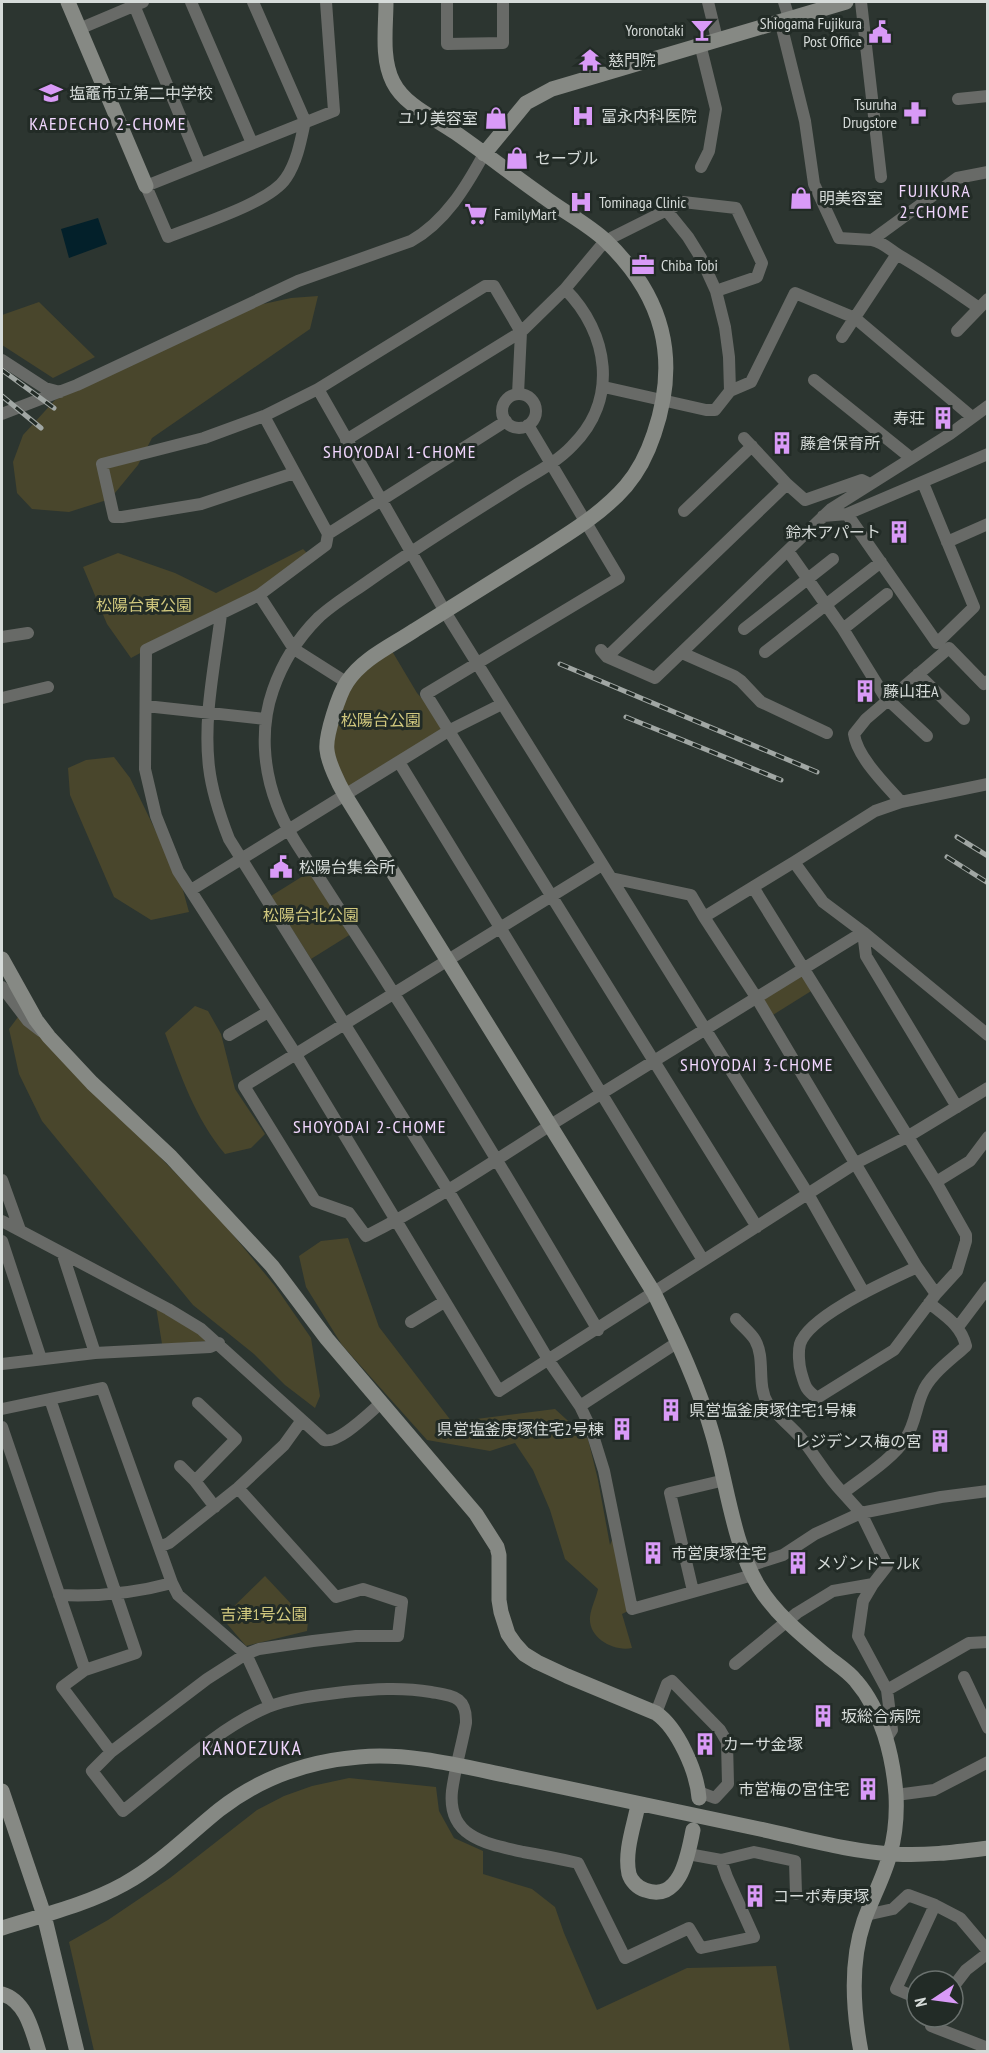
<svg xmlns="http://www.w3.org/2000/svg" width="989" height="2053" viewBox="0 0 989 2053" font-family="'PT Sans Narrow','Noto Sans JP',sans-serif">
	<rect width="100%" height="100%" fill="#2c3530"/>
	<path fill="#49462c" d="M 318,296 L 310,329 L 152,438 L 138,465 L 110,499 L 69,512 L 32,509 L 17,493 L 13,462 L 23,435 L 55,400 L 245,308 L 291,298 Z
		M 39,302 L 95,357 L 53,378 L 2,345 L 2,315 Z
		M 303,549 L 308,554 L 258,590 L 131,658 L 107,624 L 83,567 L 118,553 L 175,573 L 216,593 Z
		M 389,646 L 417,693 L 450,730 L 345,795 L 327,750 L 346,682 Z
		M 114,757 L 130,778 L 181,883 L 189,912 L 151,920 L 114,897 L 70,795 L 68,768 L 86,760 Z
		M 311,871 L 351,934 L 311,959 L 271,896 Z
		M 804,968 L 816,988 L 768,1018 L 756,997 Z
		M 195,1006 L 208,1011 L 221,1034 L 235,1089 L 265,1134 L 251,1148 L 225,1154 C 195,1118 181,1076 165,1033 Z
		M 24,1009 L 100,1095 L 220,1219 L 275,1286 L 311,1338 L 320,1396 L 315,1408 L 285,1385 L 254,1354 L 193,1305 L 42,1121 L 19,1074 L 9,1029 Z
		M 348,1238 L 379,1327 L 452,1422 L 555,1409 L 588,1439 L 598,1480 L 610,1545 L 614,1535 L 632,1609 L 622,1614 L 632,1648 C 614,1652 588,1638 590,1617 C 591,1608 596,1598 598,1589 L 565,1559 L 550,1510 L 533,1470 L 515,1443 L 490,1451 L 427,1440 L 342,1345 L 306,1287 L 299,1256 L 321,1241 Z
		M 156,1307 L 210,1341 L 162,1344 Z
		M 265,1576 L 308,1622 L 307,1631 L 246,1646 L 222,1618 Z
		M 349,1778 L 436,1787 L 439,1811 L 454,1838 L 483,1851 L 483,1874 L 532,1889 L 555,1907 L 564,1933 L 597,2010 L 687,1968 L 776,1966 L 790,2051 L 94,2051 L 69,1942 L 108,1920 L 170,1878 L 257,1810 L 284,1796 L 312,1786 Z"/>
	<path fill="#03202a" d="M 98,218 L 107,244 L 69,258 L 61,229 Z"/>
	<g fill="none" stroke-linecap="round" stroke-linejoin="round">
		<path stroke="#686a67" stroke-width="12" d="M 191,2 L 252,143
			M 253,2 L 305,121 C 301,140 297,162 286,178 C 270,203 197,225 168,237 L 146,186 L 334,111 L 326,2
			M 447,2 L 447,44 L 503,43 L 503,2
			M 708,2 L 717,39
			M 784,2 L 789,18
			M 861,2 L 881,177
			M 134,5 L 200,164
			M 780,20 L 805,121 L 814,184 L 839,238 L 872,240 L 957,178 L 988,172
			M 79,29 L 143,2
			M 700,44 L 716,109 L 709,151 L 701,167
			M 958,99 L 988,96
			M 872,240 C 883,242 890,250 900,256 C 928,272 952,289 979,308
			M 565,289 C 609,333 619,400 572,446 C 556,463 533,474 513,487 C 465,517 417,547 370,580 C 352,593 334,603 318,618 C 298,638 282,664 273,690 C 260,727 263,769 277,805 C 287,832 304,855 320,879 C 344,917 370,955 394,994 C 465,1105 531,1217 598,1330
			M 957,331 L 988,299
			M 842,337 L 897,254
			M 2,360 L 45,388 L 60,392
			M 814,380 L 911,458
			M 604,387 L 706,410 L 715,410 L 730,391 L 729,357 L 725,327 L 716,291 L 701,258 L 688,237 L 667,211
			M 318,389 L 447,615 L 808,1194 L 864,1293
			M 730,391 L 751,382 L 795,293 L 855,318 L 972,417
			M502 411a17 17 0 1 1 34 0a17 17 0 1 1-34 0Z
			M 2,414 L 77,385 L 298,281 L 411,241 C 445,222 466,187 484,154
			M 264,416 L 328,534 L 506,421
			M 528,425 L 619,578 L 426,694 L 757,1227
			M 346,440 L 521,332 L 565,289 L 600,247 L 613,237 L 683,202 L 736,208 L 762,263 L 757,277 L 716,291
			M 294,473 L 201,504 L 122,517 L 114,517 L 102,464 L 204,438 L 264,416 L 318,389 L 485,286 L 494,286 L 521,332 L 518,394
			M 787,484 L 805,500 L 862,480 L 868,483
			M 684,511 L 752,446
			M 847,514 L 937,643 L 974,607 L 923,483
			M 823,516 L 847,514 L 988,454
			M 328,534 L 326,545 L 259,595 L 146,650 L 145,769 L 156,816 L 178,871 L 295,1053 L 499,1391 L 856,1163 L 907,1137 L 988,1088
			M 947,542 L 988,524
			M 788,551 L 843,629 L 885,697 L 927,736
			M 259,595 L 294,649 L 346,682
			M 221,614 C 215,664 203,717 209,767 C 212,793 220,816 229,839 L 448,1190 L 549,1361 L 580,1406 L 591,1429 L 604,1471 L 632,1609 L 753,1575
			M 744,629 L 833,559
			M 843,629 L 887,594
			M 2,637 L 28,633
			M 601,650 L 607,657 L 655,678 L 831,509 L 950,434 L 988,406
			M 765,652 L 881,562
			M 682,653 L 734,676 L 741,681 L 761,702 L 827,733
			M 607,657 L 787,484 L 744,438
			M 918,674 L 964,719
			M 2,698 L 48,687
			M 146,706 L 265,719
			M 399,762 L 703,1260
			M 901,802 C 886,785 857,757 854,734 L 866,719 L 949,648 L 984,684 L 988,681
			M 794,862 L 823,902 L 863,932 L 988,1035
			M 602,865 L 244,1086 L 315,1201 L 349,1213 L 366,1236 C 432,1203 494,1161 557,1121 C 659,1058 761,994 863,932 L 866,956 L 957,1107
			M 611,878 L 691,895 L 704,917 L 794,862 L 875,811 L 901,802 L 988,784
			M 753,887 L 936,1182 L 966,1235 L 966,1241 L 957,1271 L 936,1294 L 894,1350 L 817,1398 C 805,1389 805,1386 801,1372 C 799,1365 798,1352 800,1344 C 809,1315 890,1280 917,1267
			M 191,890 L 450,730 L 502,704
			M 704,917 L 756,997 L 917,1267 L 936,1294
			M 2,987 L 28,1021 L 41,1031
			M 229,1035 L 268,1012
			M 2,1180 L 20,1230
			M 936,1182 L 970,1161 L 988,1137
			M 2,1221 L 168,1309 L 201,1329 L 324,1440 C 339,1444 369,1413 381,1403
			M 2,1241 L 41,1359
			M 63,1255 L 95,1353
			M 736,1319 C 742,1326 751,1333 755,1340 C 766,1359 756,1385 768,1404 C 777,1416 791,1426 801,1438 C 816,1456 826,1476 843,1493 C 862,1478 893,1459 906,1438 C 915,1424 916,1408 922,1394 C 929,1375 951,1360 966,1346 C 961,1325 945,1316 929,1303
			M 411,1322 L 444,1302
			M 958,1327 L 988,1287
			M 2,1364 L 95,1353 L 210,1347 L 219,1343
			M 50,1399 L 136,1653 L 85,1670 L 62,1687 L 111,1752
			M 580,1406 L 678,1342
			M 2,1409 L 102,1388 L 172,1583 L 178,1595 L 246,1654 L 270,1706
			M 2,1427 L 85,1670
			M 180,1466 L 195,1481 L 215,1507
			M 195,1481 L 236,1439 L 198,1403
			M 238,1488 L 336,1597 L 363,1589 L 402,1602 L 398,1636 L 356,1636 L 313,1641 L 259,1649 L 246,1654 L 207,1679 L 111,1752 L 92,1771 L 123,1811 C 167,1777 216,1729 268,1707 C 291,1698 319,1695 344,1692 C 373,1689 402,1687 431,1692 C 453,1696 467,1696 466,1723 C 462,1745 455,1768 452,1791 C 447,1838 488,1844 523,1852 C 541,1855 560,1859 578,1863 L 625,1958 L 689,1928 L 701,1948 L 754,1937 L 727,1877 L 721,1860
			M 843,1493 L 861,1513 L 887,1566 L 873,1584 L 863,1601 L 858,1636 L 887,1690 L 892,1730 L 886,1739
			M 159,1547 L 169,1543 L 238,1488 L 284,1445 L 302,1420
			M 749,1566 L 783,1555 L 815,1534 L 861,1513 L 941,1497 L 988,1491
			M 693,1591 L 670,1493 L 725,1480
			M 59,1595 C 98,1597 135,1593 172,1583
			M 735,1664 L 797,1613 L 833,1591 L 873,1584
			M 964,1677 L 988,1728
			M 887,1690 L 969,1643 L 988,1642
			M 656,1713 L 667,1684 L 672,1681 L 720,1730 L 727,1742 L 728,1784 L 715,1798 L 699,1792
			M 896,1795 L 934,1790 L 988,1762
			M 688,1854 L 721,1860 L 754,1852 L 795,1861 L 796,1894
			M 866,1915 L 893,1909 L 908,1895 L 935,1905 L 960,1918 L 988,1951
			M 953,1987 L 966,1970 L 988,1953
			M 917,1998 L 896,1989 L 935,1905
			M 934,2017 L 931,2026 L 988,2048"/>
		<path stroke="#868984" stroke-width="15" d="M 68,2 L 146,186
			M 386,2 C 386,26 381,59 393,82 C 405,106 435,118 456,133 C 486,154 514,176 544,197 C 564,212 588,224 606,241 C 663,296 680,358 654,434 C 648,452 638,472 626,486 C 601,515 566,535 535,555 C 495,580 455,605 415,630 C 391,646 363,658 347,682 C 339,694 325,736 327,750 C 328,762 339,785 345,795 L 654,1293 C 677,1340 699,1386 713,1436 C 727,1484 733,1544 759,1587 C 776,1615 804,1637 829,1658 C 838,1665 849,1672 856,1681 C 882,1711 893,1756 896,1795 C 897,1814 895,1836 890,1854 C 884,1877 872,1898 864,1921 C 850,1962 853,2010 861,2052
			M 484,154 L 526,103 L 552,89 L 846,2
			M 2,959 L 36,1020 L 49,1037 L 92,1083 L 171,1157 L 272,1266 L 327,1339 L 476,1514 L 497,1547 L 499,1555 L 499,1600 L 501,1612 L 508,1634 L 515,1644 L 524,1654 L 537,1662 L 567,1676 L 656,1713 C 678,1728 697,1772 699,1798
			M 2,1791 L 44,1915 L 77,2052
			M 638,1805 C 634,1826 624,1852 629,1874 C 631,1881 638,1888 645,1890 C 681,1903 688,1854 693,1830
			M 2,1928 C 43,1915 86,1905 124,1884 C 160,1864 188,1835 219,1810 C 260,1778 309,1761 359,1757 C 412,1752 468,1768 519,1778 C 598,1794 676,1812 755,1828 C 799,1837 849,1852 894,1854 C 926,1856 956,1852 988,1848
			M 2,1994 C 26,2001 32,2030 39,2052"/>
		<g stroke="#a1a7a4" stroke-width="5">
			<path id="rail" d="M 2,370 L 54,408
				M 2,396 L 41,428
				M 560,664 L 817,772
				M 626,717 L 781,780
				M 957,837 L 988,856
				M 947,857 L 988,883"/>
		</g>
		<use href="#rail" stroke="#222b26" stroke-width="3" stroke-dasharray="9" stroke-linecap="butt"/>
	</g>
	<defs>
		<g id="bar-bare" transform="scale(1.8)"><path d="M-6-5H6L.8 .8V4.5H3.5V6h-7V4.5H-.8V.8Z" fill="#d99af7" stroke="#222b26" stroke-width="2.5" paint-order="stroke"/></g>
		<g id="civic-bare" transform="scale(1.8)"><path d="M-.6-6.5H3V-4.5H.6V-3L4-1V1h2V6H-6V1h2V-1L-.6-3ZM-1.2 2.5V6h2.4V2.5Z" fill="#d99af7" stroke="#222b26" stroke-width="2.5" paint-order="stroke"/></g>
		<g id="temple-bare" transform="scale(1.8)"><path d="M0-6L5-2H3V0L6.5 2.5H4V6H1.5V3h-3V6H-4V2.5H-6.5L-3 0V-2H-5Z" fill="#d99af7" stroke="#222b26" stroke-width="2.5" paint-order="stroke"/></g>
		<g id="school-bare" transform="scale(1.8)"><path d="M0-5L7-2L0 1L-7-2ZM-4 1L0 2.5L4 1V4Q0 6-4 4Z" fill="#d99af7" stroke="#222b26" stroke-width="2.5" paint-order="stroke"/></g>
		<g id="pharmacy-bare" transform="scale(1.8)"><path d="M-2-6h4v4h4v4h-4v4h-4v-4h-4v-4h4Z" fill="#d99af7" stroke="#222b26" stroke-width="2.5" paint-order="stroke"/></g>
		<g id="hospital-bare" transform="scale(1.8)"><path d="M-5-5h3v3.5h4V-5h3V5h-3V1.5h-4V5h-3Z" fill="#d99af7" stroke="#222b26" stroke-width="2.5" paint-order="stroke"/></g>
		<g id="shop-bare" transform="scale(1.8)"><path d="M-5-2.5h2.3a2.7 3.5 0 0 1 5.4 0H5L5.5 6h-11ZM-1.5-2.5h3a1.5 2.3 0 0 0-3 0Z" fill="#d99af7" stroke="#222b26" stroke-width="2.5" paint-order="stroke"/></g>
		<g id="supermarket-bare" transform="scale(1.8)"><path d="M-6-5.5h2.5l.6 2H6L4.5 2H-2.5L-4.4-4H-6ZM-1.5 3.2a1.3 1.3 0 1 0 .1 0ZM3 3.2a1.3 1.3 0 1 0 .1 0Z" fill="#d99af7" stroke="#222b26" stroke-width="2.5" paint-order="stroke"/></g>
		<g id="office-bare" transform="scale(1.8)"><path d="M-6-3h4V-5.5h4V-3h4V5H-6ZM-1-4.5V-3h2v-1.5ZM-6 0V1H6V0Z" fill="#d99af7" stroke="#222b26" stroke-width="2.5" paint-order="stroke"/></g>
		<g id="building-bare" transform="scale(1.8)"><path d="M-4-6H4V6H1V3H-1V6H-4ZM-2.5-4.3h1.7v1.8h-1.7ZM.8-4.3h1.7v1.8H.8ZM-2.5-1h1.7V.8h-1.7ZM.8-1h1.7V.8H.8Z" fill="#d99af7" stroke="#222b26" stroke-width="2.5" paint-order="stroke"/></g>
	</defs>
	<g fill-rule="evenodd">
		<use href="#bar-bare" x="702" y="30"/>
		<use href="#civic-bare" x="880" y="32"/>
		<use href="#temple-bare" x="590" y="60"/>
		<use href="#school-bare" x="51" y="93"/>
		<use href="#pharmacy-bare" x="915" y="113"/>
		<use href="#hospital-bare" x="583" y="116"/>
		<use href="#shop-bare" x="496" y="118"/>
		<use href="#shop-bare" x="517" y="158"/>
		<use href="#shop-bare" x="801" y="198"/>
		<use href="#hospital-bare" x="581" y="202"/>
		<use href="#supermarket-bare" x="476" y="214"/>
		<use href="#office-bare" x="643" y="265"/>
		<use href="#building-bare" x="943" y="418"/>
		<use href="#building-bare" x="782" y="443"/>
		<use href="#building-bare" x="899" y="532"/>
		<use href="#building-bare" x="865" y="691"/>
		<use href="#civic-bare" x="281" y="867"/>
		<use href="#building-bare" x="671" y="1410"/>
		<use href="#building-bare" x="622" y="1429"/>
		<use href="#building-bare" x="940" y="1441"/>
		<use href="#building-bare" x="653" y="1553"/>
		<use href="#building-bare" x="798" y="1563"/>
		<use href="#building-bare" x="823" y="1716"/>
		<use href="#building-bare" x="705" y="1744"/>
		<use href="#building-bare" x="868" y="1789"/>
		<use href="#building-bare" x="755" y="1896"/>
	</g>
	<g text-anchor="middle" stroke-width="6" stroke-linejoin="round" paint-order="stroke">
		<g font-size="16" fill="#d6dbd9" stroke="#222b26" text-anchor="start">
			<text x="862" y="29" text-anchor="end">Shiogama Fujikura<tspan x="862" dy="18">Post Office</tspan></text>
			<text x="684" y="36" text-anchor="end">Yoronotaki</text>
			<text x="608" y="66">慈門院</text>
			<text x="69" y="99">塩竈市立第二中学校</text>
			<text x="897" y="110" text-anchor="end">Tsuruha<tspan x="897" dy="18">Drugstore</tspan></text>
			<text x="601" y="122">冨永内科医院</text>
			<text x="478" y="124" text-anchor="end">ユリ美容室</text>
			<text x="535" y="164">セーブル</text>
			<text x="819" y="204">明美容室</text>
			<text x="599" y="208">Tominaga Clinic</text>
			<text x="494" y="220">FamilyMart</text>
			<text x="661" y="271">Chiba Tobi</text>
			<text x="925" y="424" text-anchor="end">寿荘</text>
			<text x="800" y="449">藤倉保育所</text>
			<text x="881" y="538" text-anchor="end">鈴木アパート</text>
			<text x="883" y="697">藤山荘A</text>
			<text x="299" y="873">松陽台集会所</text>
			<text x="689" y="1416">県営塩釜庚塚住宅1号棟</text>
			<text x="604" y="1435" text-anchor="end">県営塩釜庚塚住宅2号棟</text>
			<text x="922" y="1447" text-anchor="end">レジデンス梅の宮</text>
			<text x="671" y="1559">市営庚塚住宅</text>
			<text x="816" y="1569">メゾンドールK</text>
			<text x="841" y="1722">坂総合病院</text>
			<text x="723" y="1750">カーサ金塚</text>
			<text x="850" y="1795" text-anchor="end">市営梅の宮住宅</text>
			<text x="773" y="1902">コーポ寿庚塚</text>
		</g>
		<g font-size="16" fill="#d1c87e" stroke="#222b26">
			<text x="144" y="611">松陽台東公園</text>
			<text x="381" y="726">松陽台公園</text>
			<text x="311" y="921">松陽台北公園</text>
			<text x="264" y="1620">吉津1号公園</text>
		</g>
		<g font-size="18" letter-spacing="1.5" fill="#f2d7ff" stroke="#222b26">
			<text x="108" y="130">KAEDECHO 2-CHOME</text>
			<text x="935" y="197">FUJIKURA<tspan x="935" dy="21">2-CHOME</tspan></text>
			<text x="400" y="458">SHOYODAI 1-CHOME</text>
			<text x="757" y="1071">SHOYODAI 3-CHOME</text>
			<text x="370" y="1133">SHOYODAI 2-CHOME</text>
		</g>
		<g font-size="20" letter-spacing="1.5" fill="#f2d7ff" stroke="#222b26">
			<text x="252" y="1755">KANOEZUKA</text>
		</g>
	</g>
	<rect width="989" height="2053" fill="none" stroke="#d6dbd9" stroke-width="6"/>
	<g transform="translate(935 1999) rotate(257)"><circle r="28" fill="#222b26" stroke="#6a716e" stroke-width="1.5"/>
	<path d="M0-4.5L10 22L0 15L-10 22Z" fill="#d99af7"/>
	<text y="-9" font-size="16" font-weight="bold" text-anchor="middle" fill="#d6dbd9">N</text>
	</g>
</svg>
